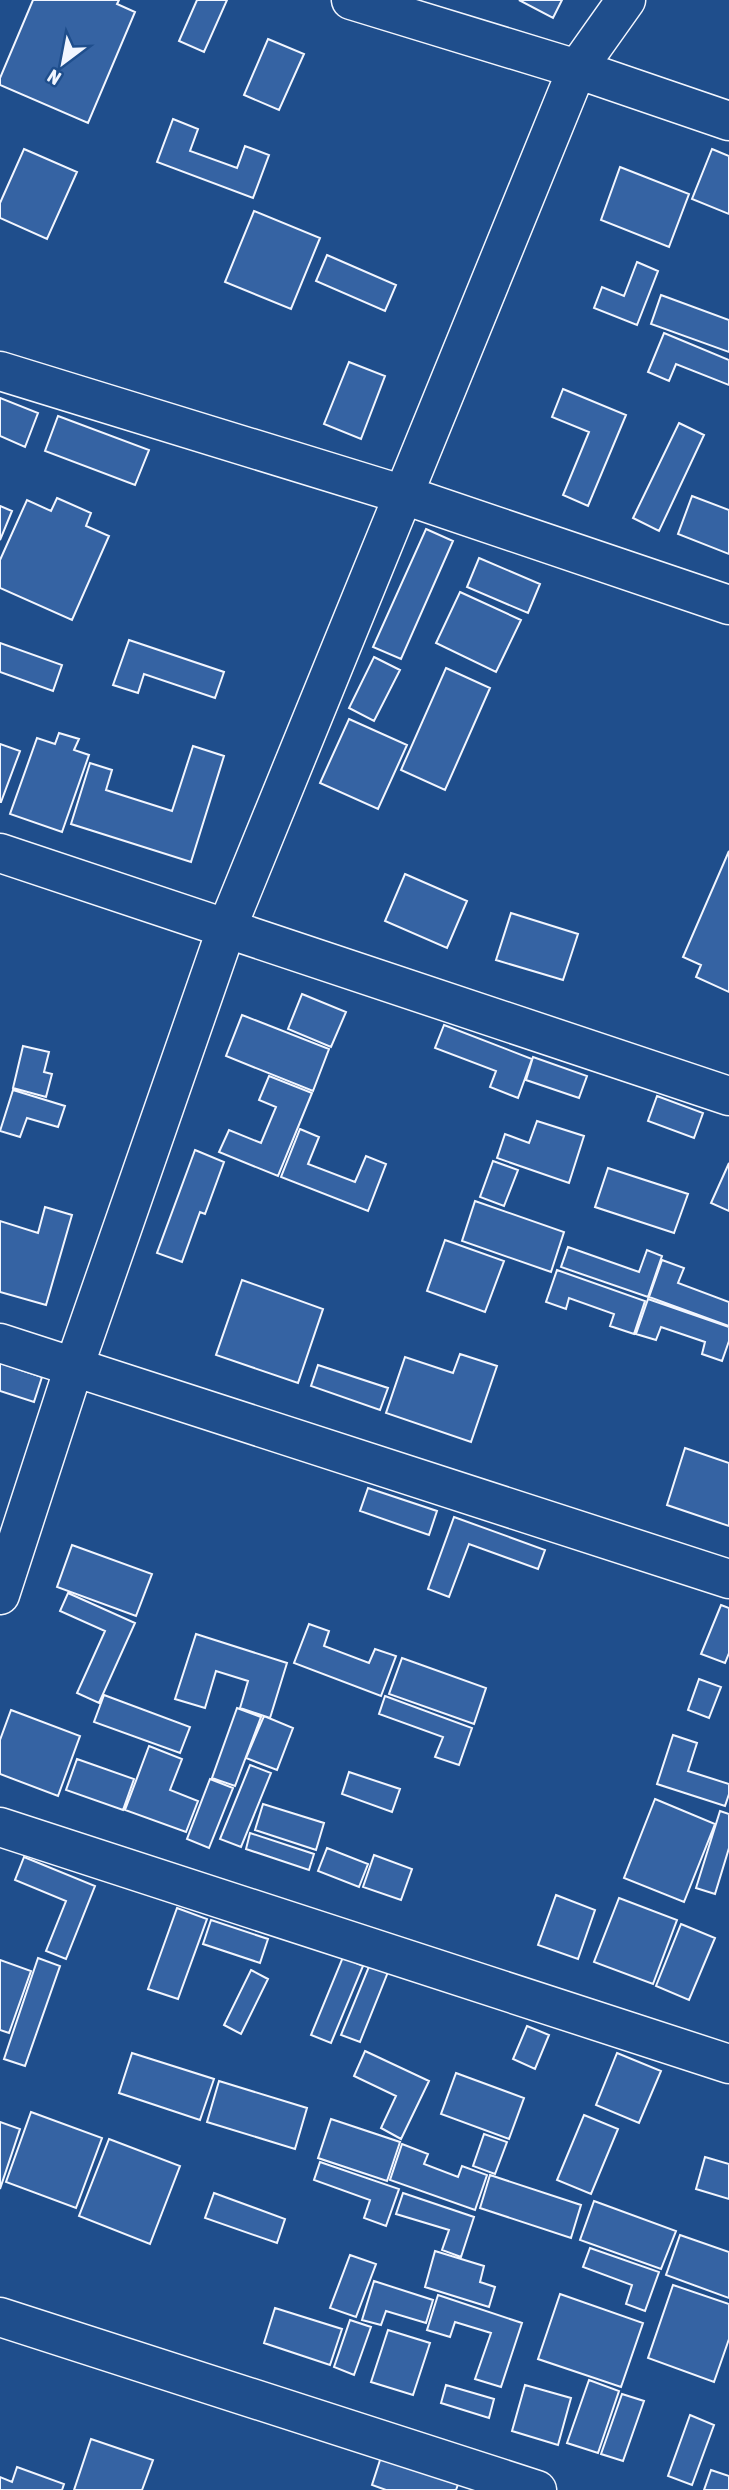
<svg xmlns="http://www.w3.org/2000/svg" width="729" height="2490" viewBox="0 0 729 2490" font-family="'Asap Condensed',sans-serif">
	<rect width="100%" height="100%" fill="#1f4e8c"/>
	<path fill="#3563a3" stroke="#f2f6ff" stroke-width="2" d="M 33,0 L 119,0 L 117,4 L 135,12 L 88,123 L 0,85 L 0,78 Z
		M 197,0 L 227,0 L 204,52 L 179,41 Z
		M 519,0 L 562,0 L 553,18 Z
		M 268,39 L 304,54 L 279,110 L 244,95 Z
		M 173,119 L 198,129 L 190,151 L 237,168 L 245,146 L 269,155 L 253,198 L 157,162 Z
		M 24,149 L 77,172 L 47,239 L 0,218 L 0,203 Z
		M 712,149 L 729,156 L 729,214 L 692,199 Z
		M 620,167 L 689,194 L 669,247 L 601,220 Z
		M 254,211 L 320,238 L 291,309 L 225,282 Z
		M 327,255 L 396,285 L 385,311 L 316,281 Z
		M 637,262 L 658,271 L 637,325 L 594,308 L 602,287 L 624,296 Z
		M 661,295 L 729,320 L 729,352 L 651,324 Z
		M 664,333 L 729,360 L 729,385 L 676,364 L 669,381 L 648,372 Z
		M 349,362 L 385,376 L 361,439 L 324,424 Z
		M 563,389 L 626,415 L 588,506 L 563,495 L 589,432 L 552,417 Z
		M 0,398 L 38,413 L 25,447 L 0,436 Z
		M 58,416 L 149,450 L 135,485 L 45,451 Z
		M 679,423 L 704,435 L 659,531 L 633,518 Z
		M 692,496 L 729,510 L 729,554 L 678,534 Z
		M 57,498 L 91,513 L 86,526 L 109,536 L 72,620 L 0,588 L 0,560 L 27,500 L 51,511 Z
		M 0,506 L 12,511 L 0,540 Z
		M 426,529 L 453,541 L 401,659 L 373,647 Z
		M 479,558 L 540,584 L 528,613 L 467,587 Z
		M 460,592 L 521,620 L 496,672 L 436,643 Z
		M 129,640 L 224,672 L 215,698 L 144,674 L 138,693 L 113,685 Z
		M 0,643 L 62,665 L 53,691 L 0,672 Z
		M 374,657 L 400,670 L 374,721 L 349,708 Z
		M 446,668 L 490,688 L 445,790 L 401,770 Z
		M 349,719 L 407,745 L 378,809 L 320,783 Z
		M 59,733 L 79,739 L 74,750 L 89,755 L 62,832 L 10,814 L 37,738 L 55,744 Z
		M 0,744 L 20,751 L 1,802 L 0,802 Z
		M 193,746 L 224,756 L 191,862 L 71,824 L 90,763 L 112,770 L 106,790 L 172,811 Z
		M 729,851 L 729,992 L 696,977 L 701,965 L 683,957 Z
		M 405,874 L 467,901 L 447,948 L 385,921 Z
		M 511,913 L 578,934 L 563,980 L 496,960 Z
		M 302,994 L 346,1012 L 331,1047 L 288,1029 Z
		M 242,1015 L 329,1049 L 313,1091 L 226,1056 Z
		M 444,1025 L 532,1059 L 518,1098 L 490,1087 L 496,1071 L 435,1048 Z
		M 23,1046 L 49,1052 L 44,1072 L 52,1074 L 46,1097 L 13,1088 Z
		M 533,1057 L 587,1076 L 579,1098 L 526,1080 Z
		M 269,1076 L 312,1093 L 278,1176 L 219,1152 L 229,1130 L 261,1143 L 276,1107 L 259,1100 Z
		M 13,1090 L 65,1106 L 58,1127 L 27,1118 L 20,1137 L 0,1131 Z
		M 657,1096 L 703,1113 L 694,1138 L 648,1121 Z
		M 537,1121 L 584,1136 L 569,1183 L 497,1158 L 505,1134 L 529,1143 Z
		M 300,1129 L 319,1137 L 308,1164 L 355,1182 L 366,1156 L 386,1164 L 368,1211 L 281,1177 Z
		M 195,1150 L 224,1162 L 205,1214 L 200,1212 L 182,1262 L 157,1253 Z
		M 493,1161 L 518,1170 L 504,1206 L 480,1197 Z
		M 729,1163 L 729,1211 L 711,1203 Z
		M 608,1168 L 688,1194 L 674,1233 L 595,1207 Z
		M 475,1201 L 564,1232 L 551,1272 L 462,1241 Z
		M 45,1207 L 72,1215 L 46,1305 L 0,1292 L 0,1221 L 38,1233 Z
		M 445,1240 L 504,1261 L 485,1312 L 427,1291 Z
		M 568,1247 L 639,1272 L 647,1250 L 662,1256 L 648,1297 L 561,1267 Z
		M 662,1260 L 684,1268 L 678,1283 L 729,1302 L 729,1326 L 649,1297 Z
		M 557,1270 L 645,1301 L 634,1334 L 610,1326 L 614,1314 L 569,1298 L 566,1309 L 546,1302 Z
		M 242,1280 L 323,1309 L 298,1383 L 216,1355 Z
		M 648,1299 L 729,1327 L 729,1341 L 722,1361 L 702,1354 L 705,1342 L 661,1327 L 656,1340 L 636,1334 Z
		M 460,1354 L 497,1366 L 471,1442 L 386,1413 L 405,1357 L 453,1373 Z
		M 0,1363 L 42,1377 L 34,1402 L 0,1391 Z
		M 318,1365 L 388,1388 L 380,1410 L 311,1386 Z
		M 685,1448 L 729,1463 L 729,1526 L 667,1505 Z
		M 368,1488 L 437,1511 L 429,1535 L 360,1511 Z
		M 454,1517 L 545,1550 L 538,1569 L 469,1544 L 449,1597 L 428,1589 Z
		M 72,1545 L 152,1574 L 136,1616 L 57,1587 Z
		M 68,1593 L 135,1623 L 99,1703 L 77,1693 L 105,1631 L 60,1611 Z
		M 721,1605 L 729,1608 L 729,1653 L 725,1663 L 701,1654 Z
		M 309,1624 L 329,1631 L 324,1646 L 369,1663 L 375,1649 L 396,1656 L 381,1696 L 294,1663 Z
		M 196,1634 L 287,1663 L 270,1718 L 240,1708 L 248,1681 L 216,1671 L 205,1708 L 175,1699 Z
		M 402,1658 L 486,1688 L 474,1724 L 389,1694 Z
		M 699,1679 L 721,1687 L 709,1718 L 688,1710 Z
		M 104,1695 L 190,1727 L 180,1753 L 94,1722 Z
		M 385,1696 L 472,1728 L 459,1765 L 435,1757 L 443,1737 L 379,1714 Z
		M 237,1708 L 261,1717 L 235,1786 L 212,1778 Z
		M 11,1710 L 80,1736 L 58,1796 L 0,1774 L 0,1740 Z
		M 264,1716 L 293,1728 L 277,1770 L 246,1758 Z
		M 673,1735 L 697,1743 L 688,1771 L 729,1784 L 729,1794 L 725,1806 L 657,1784 Z
		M 149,1746 L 182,1759 L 170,1790 L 198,1801 L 186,1832 L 125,1810 Z
		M 77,1759 L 134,1779 L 123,1810 L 66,1790 Z
		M 250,1765 L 271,1773 L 241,1847 L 220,1839 Z
		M 349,1772 L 400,1789 L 392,1812 L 342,1794 Z
		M 210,1779 L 233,1788 L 209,1848 L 187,1839 Z
		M 655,1799 L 715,1824 L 684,1902 L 624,1878 Z
		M 263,1804 L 324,1823 L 316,1850 L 255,1830 Z
		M 720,1811 L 729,1814 L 729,1848 L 715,1894 L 696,1888 Z
		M 250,1833 L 314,1854 L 309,1870 L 246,1849 Z
		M 327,1848 L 368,1864 L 359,1887 L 318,1871 Z
		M 374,1855 L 412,1869 L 401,1900 L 363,1887 Z
		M 24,1857 L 95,1886 L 66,1959 L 46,1951 L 66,1901 L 15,1880 Z
		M 556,1895 L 595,1910 L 578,1959 L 538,1945 Z
		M 619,1898 L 677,1920 L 653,1984 L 594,1962 Z
		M 177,1908 L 207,1919 L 178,1999 L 148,1989 Z
		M 211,1920 L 268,1939 L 260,1963 L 203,1944 Z
		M 681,1924 L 715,1938 L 689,2000 L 656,1986 Z
		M 343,1957 L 363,1966 L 331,2043 L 311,2035 Z
		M 38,1958 L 60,1966 L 25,2066 L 4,2059 Z
		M 0,1960 L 31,1971 L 9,2033 L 0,2030 Z
		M 370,1964 L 388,1972 L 360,2042 L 341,2035 Z
		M 251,1970 L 268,1979 L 241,2034 L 224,2025 Z
		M 527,2026 L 549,2035 L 535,2069 L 513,2059 Z
		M 365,2051 L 429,2081 L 401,2139 L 381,2128 L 396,2096 L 354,2076 Z
		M 132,2053 L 214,2079 L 200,2120 L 119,2093 Z
		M 617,2053 L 661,2071 L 639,2123 L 596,2105 Z
		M 456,2073 L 524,2098 L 509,2139 L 441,2114 Z
		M 219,2081 L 307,2108 L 295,2149 L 207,2122 Z
		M 31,2112 L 102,2138 L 76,2208 L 6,2182 Z
		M 584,2115 L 618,2129 L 591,2194 L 557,2180 Z
		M 331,2119 L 400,2142 L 387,2181 L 318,2158 Z
		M 0,2122 L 20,2129 L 0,2189 Z
		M 484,2134 L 507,2142 L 495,2174 L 473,2166 Z
		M 109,2139 L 180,2166 L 150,2244 L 79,2216 Z
		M 402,2144 L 428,2154 L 424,2164 L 458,2177 L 462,2166 L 487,2175 L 475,2210 L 390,2180 Z
		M 705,2157 L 729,2164 L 729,2199 L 696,2189 Z
		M 320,2162 L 399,2189 L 386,2226 L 364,2218 L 370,2200 L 314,2180 Z
		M 490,2175 L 581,2205 L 571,2238 L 480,2208 Z
		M 214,2193 L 285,2219 L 277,2243 L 205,2218 Z
		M 403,2193 L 474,2217 L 461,2257 L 442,2250 L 449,2230 L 396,2214 Z
		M 594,2201 L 676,2231 L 661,2269 L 580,2240 Z
		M 680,2235 L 729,2252 L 729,2298 L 666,2275 Z
		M 590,2248 L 659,2272 L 645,2311 L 626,2304 L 632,2285 L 583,2267 Z
		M 435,2251 L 484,2266 L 480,2282 L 495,2287 L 489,2307 L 425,2287 Z
		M 350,2255 L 376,2264 L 356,2317 L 330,2308 Z
		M 374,2281 L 433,2300 L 426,2323 L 386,2311 L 381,2325 L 362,2320 Z
		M 673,2285 L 729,2304 L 729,2339 L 714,2382 L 648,2358 Z
		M 560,2294 L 643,2323 L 621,2387 L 538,2359 Z
		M 438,2295 L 522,2323 L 501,2387 L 475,2379 L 491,2333 L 455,2322 L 450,2337 L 427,2330 Z
		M 275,2308 L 342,2329 L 330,2365 L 264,2343 Z
		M 350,2320 L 371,2327 L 354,2375 L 334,2367 Z
		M 388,2330 L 430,2343 L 413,2395 L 371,2382 Z
		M 589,2380 L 619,2391 L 598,2453 L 567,2443 Z
		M 446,2385 L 494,2399 L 489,2418 L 441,2403 Z
		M 525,2385 L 571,2398 L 558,2445 L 512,2431 Z
		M 622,2394 L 644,2401 L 623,2461 L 601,2454 Z
		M 690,2415 L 714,2425 L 692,2485 L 668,2476 Z
		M 91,2439 L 153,2460 L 142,2490 L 74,2490 Z
		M 382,2454 L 460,2479 L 456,2490 L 386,2490 L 372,2485 Z
		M 17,2467 L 64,2484 L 62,2490 L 0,2490 L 0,2477 L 12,2482 Z
		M 711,2470 L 729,2476 L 729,2490 L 704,2490 Z"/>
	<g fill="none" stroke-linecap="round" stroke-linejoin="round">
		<g stroke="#f2f6ff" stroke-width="41">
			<path id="minor" d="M 351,0 L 577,69 L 729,121
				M 0,371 L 404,495 L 729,605
				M 0,853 L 729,1096
				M 0,1343 L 729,1579
				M 0,1595 L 74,1367 L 226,930 L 577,69 L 626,0
				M 0,1827 L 729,2064
				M 0,2317 L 537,2490"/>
		</g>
		<use href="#minor" stroke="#1f4e8c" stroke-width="38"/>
	</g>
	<g transform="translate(63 63) rotate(212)" stroke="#1f4e8c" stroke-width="5" paint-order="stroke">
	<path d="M0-5L12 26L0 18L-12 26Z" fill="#f2f6ff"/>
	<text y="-10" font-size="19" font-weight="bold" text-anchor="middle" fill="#f2f6ff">N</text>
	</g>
</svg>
